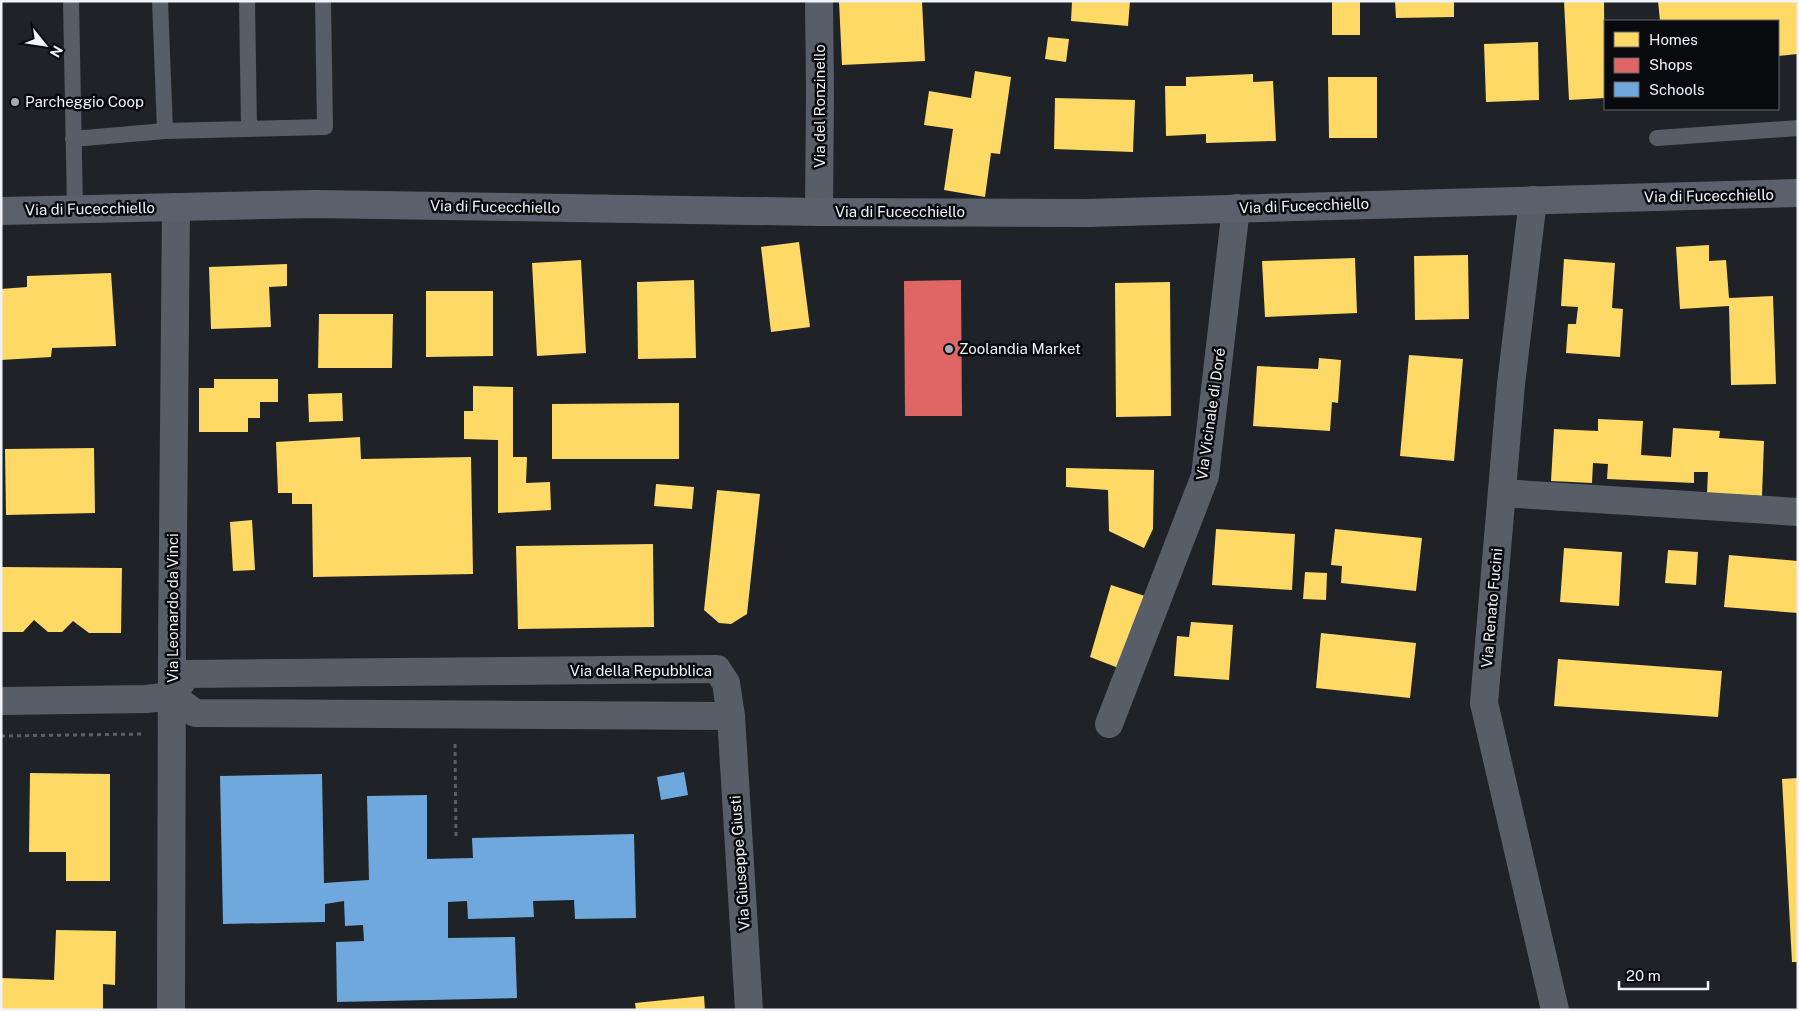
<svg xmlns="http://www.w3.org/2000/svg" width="1799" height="1011" viewBox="0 0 1799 1011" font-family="'Public Sans',sans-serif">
	<rect width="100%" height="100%" fill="#1f2226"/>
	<path fill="#ffd966" d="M 839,1 L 922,1 L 925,61 L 842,65 Z
		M 1072,1 L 1130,1 L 1128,26 L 1071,21 Z
		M 1332,1 L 1360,1 L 1360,35 L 1332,35 Z
		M 1395,1 L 1454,1 L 1454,17 L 1396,18 Z
		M 1564,1 L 1604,1 L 1605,98 L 1569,100 Z
		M 1658,1 L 1798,1 L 1798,54 L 1778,56 L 1778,21 L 1660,21 Z
		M 1048,37 L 1069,39 L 1066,62 L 1045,59 Z
		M 1538,42 L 1539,100 L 1486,102 L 1484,44 Z
		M 975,71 L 1011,77 L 1000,154 L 991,153 L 985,197 L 944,190 L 953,129 L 924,125 L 929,91 L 971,98 Z
		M 1253,74 L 1253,82 L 1273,81 L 1276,141 L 1206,143 L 1206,134 L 1166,136 L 1165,86 L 1186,86 L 1186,77 Z
		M 1328,77 L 1377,77 L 1377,138 L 1329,138 Z
		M 1055,98 L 1135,100 L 1133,152 L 1054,149 Z
		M 799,242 L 810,327 L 771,332 L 761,247 Z
		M 1709,245 L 1709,261 L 1726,260 L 1729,298 L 1773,296 L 1776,384 L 1731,385 L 1729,306 L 1680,309 L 1676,247 Z
		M 1468,255 L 1469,319 L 1415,320 L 1414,256 Z
		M 1355,258 L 1357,313 L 1265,317 L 1262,261 Z
		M 1564,259 L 1615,263 L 1612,308 L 1623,309 L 1620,357 L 1566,353 L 1568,324 L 1576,324 L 1578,307 L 1561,306 Z
		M 581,260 L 586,353 L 537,356 L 532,263 Z
		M 287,264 L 287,286 L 269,287 L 271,327 L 211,329 L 209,267 Z
		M 111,273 L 116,346 L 52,348 L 51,357 L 1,360 L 1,289 L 27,287 L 27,276 Z
		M 694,280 L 696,358 L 638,359 L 637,282 Z
		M 1170,282 L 1171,416 L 1116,417 L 1115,283 Z
		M 426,291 L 493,291 L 493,356 L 426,357 Z
		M 319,314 L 393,314 L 392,368 L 318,368 Z
		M 1409,355 L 1463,359 L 1454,461 L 1400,456 Z
		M 1319,358 L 1341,360 L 1338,403 L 1332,402 L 1330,431 L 1253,426 L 1257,366 L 1318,369 Z
		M 214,379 L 278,379 L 278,402 L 260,402 L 260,418 L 248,418 L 248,432 L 199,432 L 199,388 L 214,388 Z
		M 473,386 L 513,387 L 513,457 L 527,457 L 526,483 L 550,482 L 551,510 L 498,513 L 498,440 L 464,439 L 464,411 L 473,411 Z
		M 342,393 L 343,421 L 309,422 L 308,394 Z
		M 679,403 L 679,459 L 552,459 L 552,404 Z
		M 1598,419 L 1643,421 L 1641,455 L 1671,457 L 1673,428 L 1720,431 L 1719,438 L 1764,441 L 1762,496 L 1707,493 L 1708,472 L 1694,472 L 1694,483 L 1607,479 L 1608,464 L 1593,463 L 1592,483 L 1551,481 L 1554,429 L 1598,431 Z
		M 360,437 L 361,459 L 471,457 L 473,574 L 313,577 L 312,504 L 292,504 L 292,493 L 278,493 L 276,442 Z
		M 94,448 L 95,513 L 6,515 L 5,449 Z
		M 1066,468 L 1154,470 L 1153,529 L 1144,548 L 1109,531 L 1108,490 L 1066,487 Z
		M 656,484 L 694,487 L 692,509 L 654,506 Z
		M 717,490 L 760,494 L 747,614 L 731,624 L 719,623 L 704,610 Z
		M 252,520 L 255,570 L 233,571 L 230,522 Z
		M 1216,529 L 1295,534 L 1292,590 L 1212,585 Z
		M 1335,529 L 1422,538 L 1416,591 L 1341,583 L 1342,566 L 1331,565 Z
		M 653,544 L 654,627 L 518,629 L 516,546 Z
		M 1564,548 L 1622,552 L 1619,606 L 1560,602 Z
		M 1668,550 L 1698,552 L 1696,585 L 1665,583 Z
		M 1729,555 L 1798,561 L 1798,613 L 1724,607 Z
		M 1,567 L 122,568 L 121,633 L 89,633 L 73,621 L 62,632 L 48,632 L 34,620 L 23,632 L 1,632 Z
		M 1305,572 L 1327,573 L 1326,600 L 1303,599 Z
		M 1111,585 L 1148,597 L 1121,669 L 1090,657 Z
		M 1191,622 L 1233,625 L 1229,680 L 1174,676 L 1177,636 L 1189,637 Z
		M 1321,633 L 1416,643 L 1410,698 L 1316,688 Z
		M 1558,659 L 1722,671 L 1718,717 L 1554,706 Z
		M 30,773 L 110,774 L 110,881 L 66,881 L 66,852 L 29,852 Z
		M 1798,778 L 1798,962 L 1792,962 L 1782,779 Z
		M 56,930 L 116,931 L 115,985 L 103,984 L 103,1010 L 1,1010 L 1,978 L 54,980 Z
		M 704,996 L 705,1010 L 636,1010 L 635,1003 Z"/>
	<path fill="#e06666" d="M 961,280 L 962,416 L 905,416 L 904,281 Z"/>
	<path fill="#6fa8dc" d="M 684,772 L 688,795 L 661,800 L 657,777 Z
		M 322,774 L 324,883 L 369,880 L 367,796 L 427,795 L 427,859 L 473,858 L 472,838 L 634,834 L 636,918 L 575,919 L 574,900 L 533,901 L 534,917 L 468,919 L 467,901 L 448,902 L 448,938 L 515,937 L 517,998 L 337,1002 L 336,942 L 364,941 L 363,925 L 345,926 L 344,901 L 325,904 L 325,922 L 223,924 L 220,776 Z"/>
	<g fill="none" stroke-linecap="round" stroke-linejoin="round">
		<path stroke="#5b6067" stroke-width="3" stroke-dasharray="4 4" stroke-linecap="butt" d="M 1,736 L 143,734
			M 455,744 L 456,838"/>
		<path stroke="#585e67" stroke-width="16" d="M 71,1 L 75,208
			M 160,1 L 165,131
			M 247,1 L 249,128
			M 1657,138 L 1798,128
			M 73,139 L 165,131 L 325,127 L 323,1"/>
		<path stroke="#585e67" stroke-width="28" d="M 819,1 L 820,93 L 819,212
			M 1533,200 L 1511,384 L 1484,703 L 1555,1010
			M 1502,493 L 1798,512
			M 172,696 L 187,674 L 717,669 L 726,683 L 731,716 L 749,1010
			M 172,696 L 195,713 L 731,716
			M 1,701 L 146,699 L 172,696
			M 1109,724 L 1205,476 L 1236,208
			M 171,1010 L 172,648 L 176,207"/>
		<path stroke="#5a616c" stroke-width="28" d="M 1,211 L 315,204 L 819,212 L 1087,213 L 1798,193"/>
	</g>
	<g fill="#a7aaaf" stroke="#080a0e" stroke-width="2">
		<circle cx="15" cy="102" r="5"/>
		<circle cx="949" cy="349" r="5"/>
	</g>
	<g text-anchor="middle" stroke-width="5" stroke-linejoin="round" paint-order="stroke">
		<g font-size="15" fill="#f0f3f9" stroke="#080a0e" text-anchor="start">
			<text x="25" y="107">Parcheggio Coop</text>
			<text x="959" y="354">Zoolandia Market</text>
		</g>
		<g font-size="15" fill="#f0f3f9" stroke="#080a0e">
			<text transform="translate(820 106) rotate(-90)" y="5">Via del Ronzinello</text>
			<text transform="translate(1709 196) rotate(-1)" y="5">Via di Fucecchiello</text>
			<text transform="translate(1304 206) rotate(-2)" y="5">Via di Fucecchiello</text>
			<text transform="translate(495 207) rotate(1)" y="5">Via di Fucecchiello</text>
			<text transform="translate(90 209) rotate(-1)" y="5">Via di Fucecchiello</text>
			<text x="900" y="217">Via di Fucecchiello</text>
			<text transform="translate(1211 414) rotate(-82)" y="5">Via Vicinale di Doré</text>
			<text transform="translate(173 608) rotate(-90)" y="5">Via Leonardo da Vinci</text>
			<text transform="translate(1492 608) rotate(-85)" y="5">Via Renato Fucini</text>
			<text x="641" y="676">Via della Repubblica</text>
			<text transform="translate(740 863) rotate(-94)" y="5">Via Giuseppe Giusti</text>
		</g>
	</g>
	<rect width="1799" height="1011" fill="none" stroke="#f0f3f9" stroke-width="5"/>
	<rect x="1604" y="20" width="175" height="90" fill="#080a0e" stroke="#65676c"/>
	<rect x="1614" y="32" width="25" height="15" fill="#ffd966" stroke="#65676c"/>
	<text x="1649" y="45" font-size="15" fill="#f0f3f9">Homes</text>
	<rect x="1614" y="58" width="25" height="15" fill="#e06666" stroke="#65676c"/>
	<text x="1649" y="70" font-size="15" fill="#f0f3f9">Shops</text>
	<rect x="1614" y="82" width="25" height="15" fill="#6fa8dc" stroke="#65676c"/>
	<text x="1649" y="95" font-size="15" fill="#f0f3f9">Schools</text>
	<g transform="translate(45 45) rotate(120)" stroke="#080a0e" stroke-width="4" paint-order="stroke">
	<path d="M0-4L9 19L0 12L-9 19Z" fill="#f0f3f9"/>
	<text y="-8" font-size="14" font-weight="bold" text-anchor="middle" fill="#f0f3f9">N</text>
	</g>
	<path d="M1619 981v8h89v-8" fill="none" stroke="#f0f3f9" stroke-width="2.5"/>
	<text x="1626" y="981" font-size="15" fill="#f0f3f9" stroke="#080a0e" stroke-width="4" paint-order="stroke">20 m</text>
</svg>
